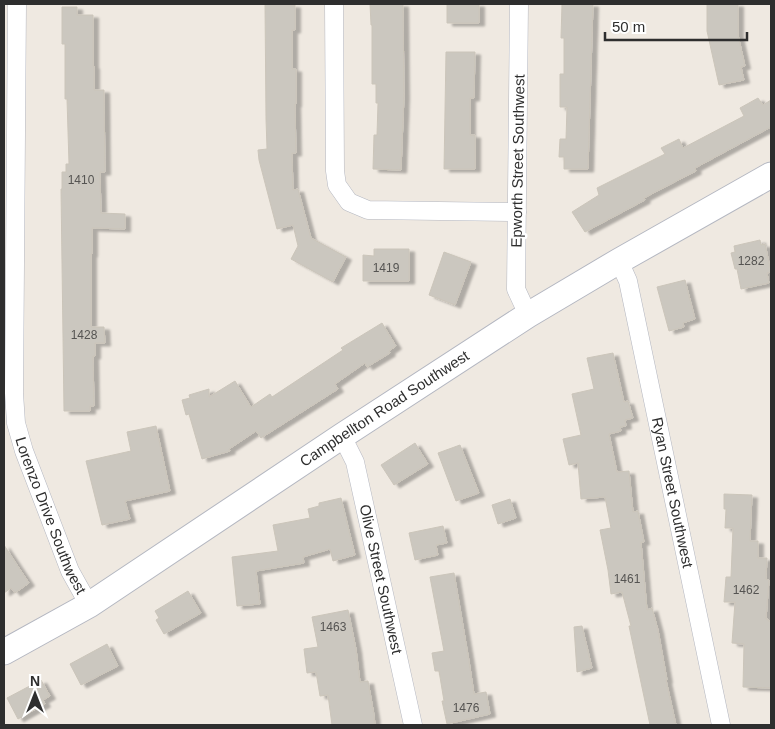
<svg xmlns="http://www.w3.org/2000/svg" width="775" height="729" viewBox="0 0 775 729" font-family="Helvetica,sans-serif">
	<defs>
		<filter id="shadow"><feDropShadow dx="5.5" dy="3" stdDeviation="1" flood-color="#0004"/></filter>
	</defs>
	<rect width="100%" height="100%" fill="#efe9e1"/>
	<path fill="#cbc7bf" stroke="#cbc5ba" filter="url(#shadow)" d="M 265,4 L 295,5 L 295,30 L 292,30 L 292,69 L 296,69 L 296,104 L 295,104 L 296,153 L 292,153 L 293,190 L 298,189 L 311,238 L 346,257 L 333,282 L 291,259 L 298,246 L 293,225 L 277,229 L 259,160 L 258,150 L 267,149 L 266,119 Z
		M 370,4 L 403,4 L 404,96 L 401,170 L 373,169 L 374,135 L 377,135 L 378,103 L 376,103 L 376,84 L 372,84 L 372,25 L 371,25 Z
		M 447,4 L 479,4 L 479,23 L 447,23 Z
		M 562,4 L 593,4 L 588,169 L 564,169 L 564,157 L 559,157 L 560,139 L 566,139 L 567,107 L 560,107 L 560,74 L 564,74 L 564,38 L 561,38 Z
		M 707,4 L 738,4 L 738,35 L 745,66 L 741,67 L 744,80 L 719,85 L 707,31 Z
		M 62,7 L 77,7 L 77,15 L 93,15 L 93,66 L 94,66 L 94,90 L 104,90 L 105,172 L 100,172 L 101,213 L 125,214 L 125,229 L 92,228 L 92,254 L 91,254 L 91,327 L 104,327 L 105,343 L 95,343 L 95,356 L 93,356 L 94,406 L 90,406 L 90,411 L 64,411 L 61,189 L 62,189 L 62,172 L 66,172 L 66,164 L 69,164 L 67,99 L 65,99 L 65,44 L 62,44 Z
		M 446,52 L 475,52 L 474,98 L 470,98 L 470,135 L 475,135 L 475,169 L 444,169 Z
		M 758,98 L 763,105 L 771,100 L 771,127 L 695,168 L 696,171 L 659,190 L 644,198 L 645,200 L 585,232 L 572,212 L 599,195 L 597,188 L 665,154 L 661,148 L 679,139 L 683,148 L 744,116 L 740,108 Z
		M 760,240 L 761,245 L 765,244 L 771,272 L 767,273 L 769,283 L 741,289 L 737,269 L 735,269 L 731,253 L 735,252 L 734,246 Z
		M 374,249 L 409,249 L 409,281 L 363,281 L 363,255 L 374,256 Z
		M 444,252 L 471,262 L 455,305 L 429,295 Z
		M 685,280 L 695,319 L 683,323 L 684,327 L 669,331 L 657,287 Z
		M 382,323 L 396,346 L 389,351 L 390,353 L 367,367 L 365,363 L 335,384 L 338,389 L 261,438 L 256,431 L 229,449 L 230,451 L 202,459 L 189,414 L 186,415 L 182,400 L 190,398 L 189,395 L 209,389 L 209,397 L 235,381 L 251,407 L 270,394 L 272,397 L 343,350 L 341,348 Z
		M 613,353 L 624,402 L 628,401 L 633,418 L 625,420 L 626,426 L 620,427 L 621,431 L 609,434 L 617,472 L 629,471 L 633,512 L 638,511 L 644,542 L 641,542 L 647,610 L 652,608 L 658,630 L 667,680 L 666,680 L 676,725 L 650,725 L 629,626 L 631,626 L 622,592 L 611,594 L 608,570 L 600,530 L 611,528 L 605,497 L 581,499 L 578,463 L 569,465 L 563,439 L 581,435 L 572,394 L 594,389 L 587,358 Z
		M 156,426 L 170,491 L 125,501 L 130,519 L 102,525 L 86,461 L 131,451 L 127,432 Z
		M 415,443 L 428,464 L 394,485 L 381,465 Z
		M 460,445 L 479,493 L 456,501 L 438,453 Z
		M 724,494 L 752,495 L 750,541 L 758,541 L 758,558 L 767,558 L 766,579 L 769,580 L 766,619 L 768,619 L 768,621 L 771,621 L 771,688 L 743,687 L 744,644 L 732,643 L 735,602 L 724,602 L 726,577 L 731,577 L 733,528 L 725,528 L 726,509 L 724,509 Z
		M 341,498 L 355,555 L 333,561 L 330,549 L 303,557 L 304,563 L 256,571 L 260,604 L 237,606 L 232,557 L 278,551 L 273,525 L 310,518 L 308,509 L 319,506 L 319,503 Z
		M 510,499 L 516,518 L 498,524 L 492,505 Z
		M 443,526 L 447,543 L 436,545 L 438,555 L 415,560 L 409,533 Z
		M 4,545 L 29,583 L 15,593 L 11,588 L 4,593 Z
		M 454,573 L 469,661 L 474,694 L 486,692 L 490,714 L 447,724 L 442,701 L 444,701 L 439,671 L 435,671 L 432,653 L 444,651 L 430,577 Z
		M 188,591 L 201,613 L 164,634 L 156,620 L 159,618 L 155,611 Z
		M 348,610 L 356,649 L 360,682 L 368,681 L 374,715 L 375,725 L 332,725 L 328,695 L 320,696 L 316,672 L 307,673 L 304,649 L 318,647 L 312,617 Z
		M 582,626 L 592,668 L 577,672 L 574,627 Z
		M 107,644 L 118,666 L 81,685 L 70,664 Z
		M 41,680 L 50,696 L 43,700 L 45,704 L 18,719 L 7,698 Z"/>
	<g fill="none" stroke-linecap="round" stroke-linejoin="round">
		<g stroke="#b4b7c1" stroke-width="19">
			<g id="street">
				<path id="s1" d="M 17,4 L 14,393 L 16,423 L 24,451 L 70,571 L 89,605"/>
				<path d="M 334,4 L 335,171 L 337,185 L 349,202 L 368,210 L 517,212"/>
				<path d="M 519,4 L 516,289 L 528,315"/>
				<path id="s2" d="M 619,261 L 628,281 L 721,725"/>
				<path id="s3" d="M 342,436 L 355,462 L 413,725"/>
			</g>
		</g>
		<g stroke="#b4b7c1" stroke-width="27">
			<g id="secondary">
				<path id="s4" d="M 4,652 L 89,605 L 342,436 L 528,315 L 619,261 L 771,175"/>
			</g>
		</g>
		<use href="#street" stroke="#fff" stroke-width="18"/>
		<use href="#secondary" stroke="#fff" stroke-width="25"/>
	</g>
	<g text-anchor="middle" stroke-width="5" stroke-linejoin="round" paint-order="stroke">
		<g font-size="12" fill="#555452">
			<text x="81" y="184">1410</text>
			<text x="751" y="265">1282</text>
			<text x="386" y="272">1419</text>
			<text x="84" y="339">1428</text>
			<text x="627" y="583">1461</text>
			<text x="746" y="594">1462</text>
			<text x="333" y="631">1463</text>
			<text x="466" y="712">1476</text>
		</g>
		<g font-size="15" fill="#2e2e2e" stroke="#fff">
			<text transform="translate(518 161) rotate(-89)" y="5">Epworth Street Southwest</text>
			<text dy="5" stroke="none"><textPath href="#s4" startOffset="452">Campbellton Road Southwest</textPath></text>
			<text dy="5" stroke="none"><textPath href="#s2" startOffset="238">Ryan Street Southwest</textPath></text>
			<text dy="5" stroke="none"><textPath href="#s1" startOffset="518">Lorenzo Drive Southwest</textPath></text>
			<text dy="5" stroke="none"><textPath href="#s3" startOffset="149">Olive Street Southwest</textPath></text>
		</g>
	</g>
	<rect width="775" height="729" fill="none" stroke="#2e2e2e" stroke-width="10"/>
	<g transform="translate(35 694)" stroke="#ffffff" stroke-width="4" paint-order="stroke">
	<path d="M0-4L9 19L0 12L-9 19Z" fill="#2e2e2e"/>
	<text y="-8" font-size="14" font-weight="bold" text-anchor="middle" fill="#2e2e2e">N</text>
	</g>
	<path d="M605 32v8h142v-8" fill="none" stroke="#2e2e2e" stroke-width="2.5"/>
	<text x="612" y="32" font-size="15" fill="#2e2e2e" stroke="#ffffff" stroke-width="4" paint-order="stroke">50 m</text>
</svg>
